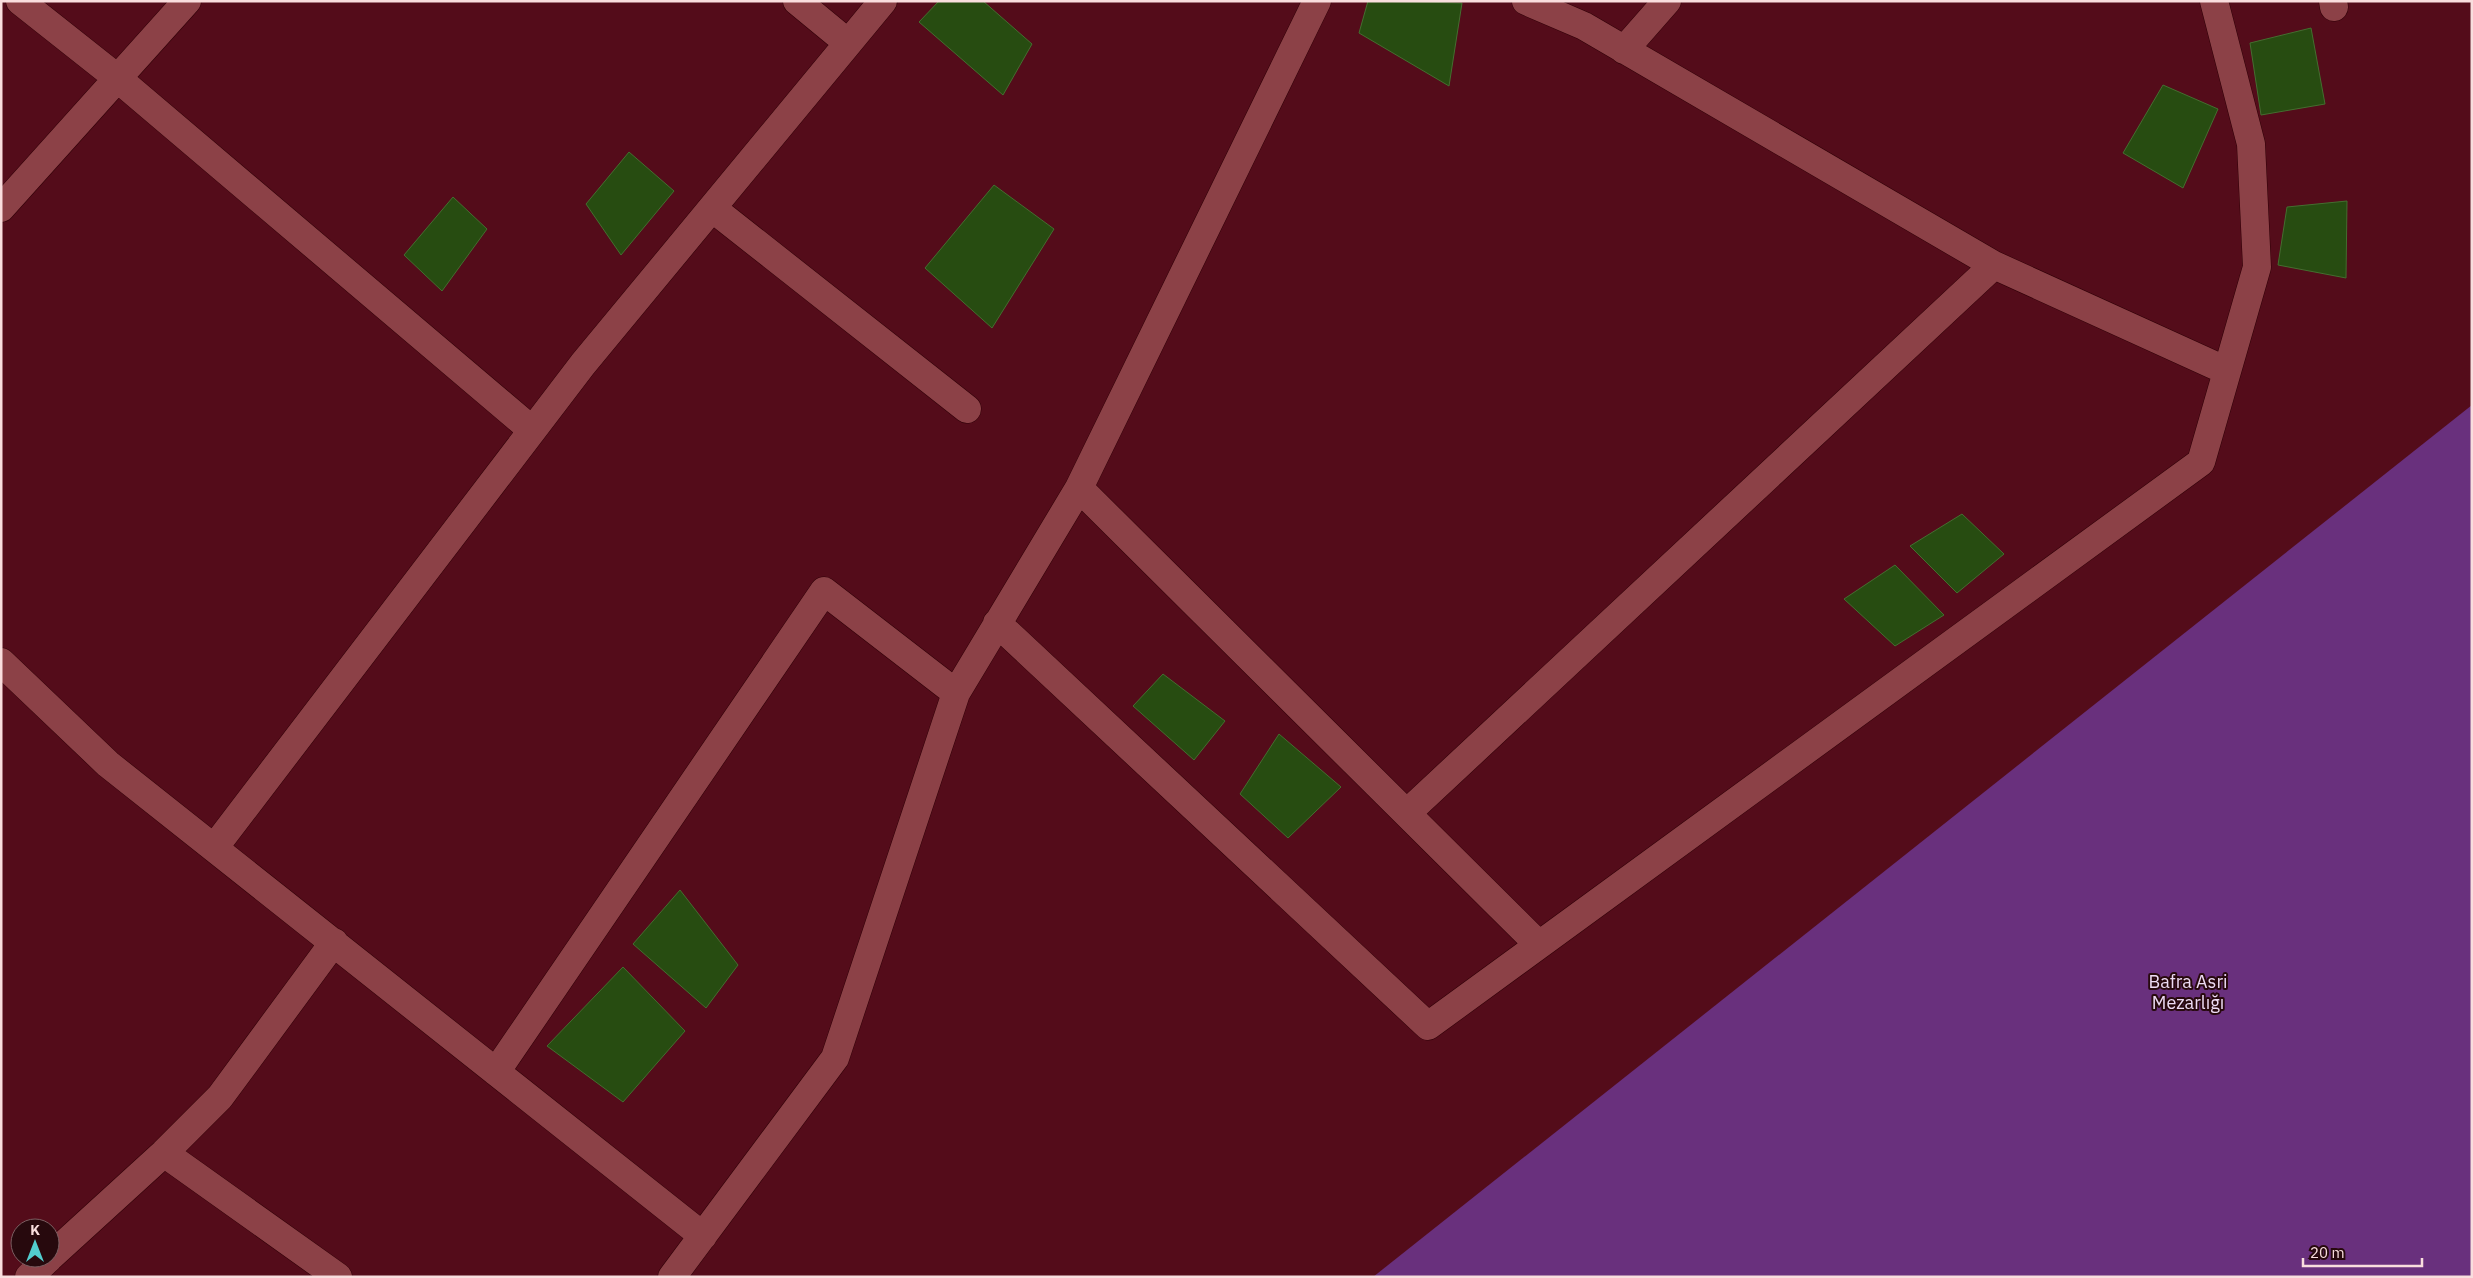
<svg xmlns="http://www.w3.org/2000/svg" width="2473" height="1278" viewBox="0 0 2473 1278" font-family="'IBM Plex Sans',sans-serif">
	<rect width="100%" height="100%" fill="#540c1a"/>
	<path fill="#69307d" d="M 2472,405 L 2472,1277 L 1373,1277 Z"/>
	<path fill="#274c11" stroke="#446e30" d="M 939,1 L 983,1 L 1032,44 L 1003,95 L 919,22 Z
		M 1368,1 L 1462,3 L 1449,86 L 1359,33 Z
		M 2311,28 L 2325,104 L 2261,115 L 2250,43 Z
		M 2163,85 L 2218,109 L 2183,188 L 2123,153 Z
		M 629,152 L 674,191 L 621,255 L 586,204 Z
		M 994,185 L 1054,229 L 992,328 L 925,268 Z
		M 453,197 L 487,229 L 442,291 L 404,255 Z
		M 2347,201 L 2346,278 L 2278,265 L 2287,207 Z
		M 1962,514 L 2004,554 L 1957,593 L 1910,546 Z
		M 1895,565 L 1944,615 L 1895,646 L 1844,599 Z
		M 1163,674 L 1225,721 L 1194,760 L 1133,706 Z
		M 1279,734 L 1341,787 L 1288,838 L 1240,794 Z
		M 680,890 L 738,965 L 706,1008 L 633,944 Z
		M 623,967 L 685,1031 L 623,1102 L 547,1046 Z"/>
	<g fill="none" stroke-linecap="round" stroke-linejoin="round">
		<g stroke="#300007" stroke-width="29">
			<path id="minor" d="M 20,1 L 116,77 L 532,430
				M 797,1 L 848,43
				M 1526,1 L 1584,26 L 1994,265 L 2227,371
				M 2333,1 L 2334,7
				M 1624,50 L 1667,1
				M 1,208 L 187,1
				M 712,208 L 967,409
				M 1079,488 L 1539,945
				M 997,623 L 1428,1026 L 2201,462 L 2257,267 L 2251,144 L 2214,1
				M 1,662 L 108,764 L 703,1236
				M 1407,813 L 1994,265
				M 214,848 L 583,364 L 883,1
				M 496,1072 L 824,591 L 956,693
				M 164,1153 L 338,1277
				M 50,1257 L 164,1153 L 220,1097 L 334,942
				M 29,1277 L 49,1258
				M 672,1277 L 835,1058 L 956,693 L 1079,488 L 1317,1"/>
		</g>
		<use href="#minor" stroke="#8c4147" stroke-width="28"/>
	</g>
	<g text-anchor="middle" stroke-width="4" stroke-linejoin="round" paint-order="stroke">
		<g font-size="18" fill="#eddbf4" stroke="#27090d">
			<text x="2188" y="988">Bafra Asri<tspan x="2188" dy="21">Mezarlığı</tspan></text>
		</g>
	</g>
	<rect width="2473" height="1278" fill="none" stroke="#f9dede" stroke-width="5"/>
	<g transform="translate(35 1243)"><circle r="24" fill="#27090d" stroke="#7b5e61"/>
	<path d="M0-4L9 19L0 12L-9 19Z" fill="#52cdce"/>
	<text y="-8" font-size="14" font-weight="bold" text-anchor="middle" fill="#f9dede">K</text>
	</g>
	<path d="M2303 1258v8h119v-8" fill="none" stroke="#f9dede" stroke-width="2.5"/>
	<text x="2310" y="1258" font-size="15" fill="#f9dede" stroke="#27090d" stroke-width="4" paint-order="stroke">20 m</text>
</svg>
